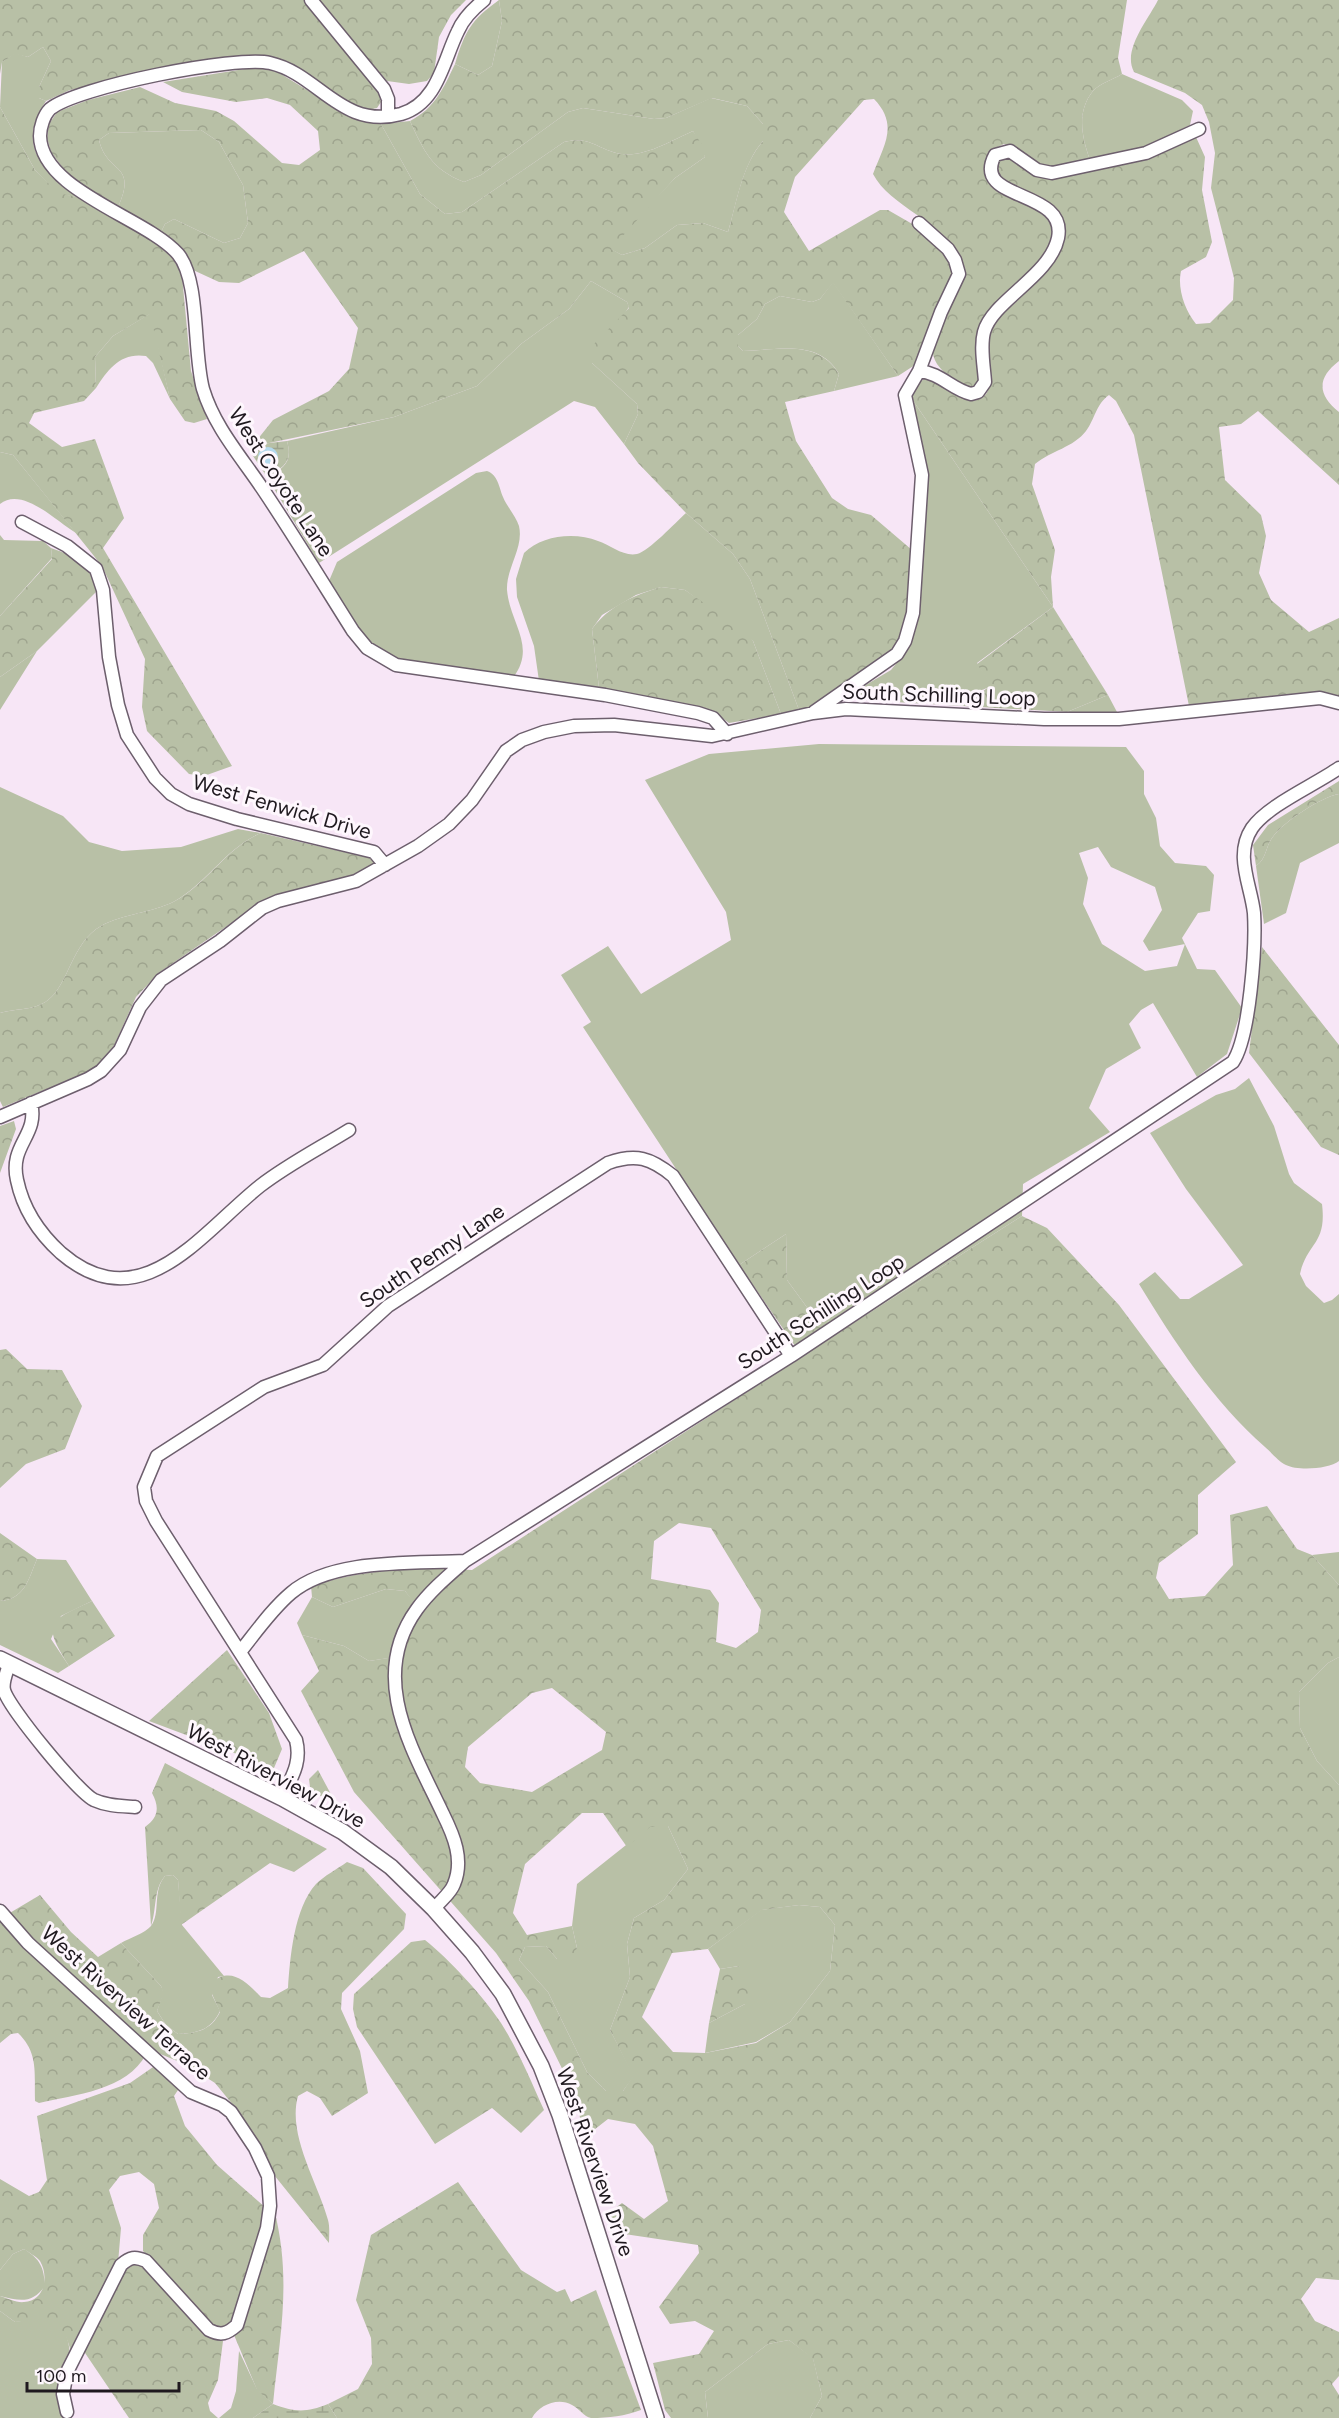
<svg xmlns="http://www.w3.org/2000/svg" width="1339" height="2418" viewBox="0 0 1339 2418" font-family="Figtree,sans-serif">
	<defs>
		<pattern id="forest-crowns" width="20" height="18" patternUnits="userSpaceOnUse" patternTransform="scale(1.5)"><rect width="20" height="18" fill="#b8c0a6"/><path d="M2 6a3 3 0 1 1 6 0M12 15a3 3 0 1 1 6 0" fill="none" stroke="#9ea48e"/></pattern>
		<pattern id="wetland-marsh" width="20" height="14" patternUnits="userSpaceOnUse" patternTransform="scale(1.5)"><rect width="20" height="14" fill="#b8c0a6"/><path d="M1 5h8M5 5V1M11 12h8M15 12V8" fill="none" stroke="#9ea48e"/></pattern>
	</defs>
	<rect width="100%" height="100%" fill="#f7e6f6"/>
	<path fill="#b8c0a6" fill-rule="evenodd" d="M 499,0 L 502,21 L 492,66 L 478,75 L 455,64 C 465,31 471,20 499,0 Z
		M 43,47 L 51,61 L 39,87 L 39,98 L 46,101 C 16,148 42,167 77,197 L 58,194 L 35,170 L 0,107 L 2,62 L 15,53 L 28,57 Z
		M 1122,74 L 1182,100 L 1193,111 L 1190,125 L 1143,149 L 1090,160 C 1082,137 1076,112 1093,91 C 1099,84 1114,79 1122,74 Z
		M 711,98 L 747,106 L 763,124 L 763,141 C 742,165 737,202 728,232 L 703,223 L 677,225 L 645,248 L 622,255 L 610,249 L 615,241 L 675,178 L 705,157 L 693,131 C 672,140 646,157 622,154 C 599,151 591,135 564,142 L 462,212 L 445,214 L 420,194 L 381,124 L 410,121 C 424,151 431,169 464,182 L 481,175 L 568,112 L 583,108 L 654,119 L 666,118 Z
		M 201,130 L 219,142 L 243,185 L 248,223 L 240,238 L 224,243 L 174,219 L 165,224 L 161,232 L 118,207 C 138,162 107,175 99,140 L 109,133 Z
		M 591,281 L 627,302 L 629,307 L 592,363 L 637,404 L 638,414 L 624,444 L 595,407 L 574,401 L 319,563 L 267,477 C 284,468 293,462 287,441 L 394,417 L 477,386 L 521,344 L 569,309 Z
		M 833,282 L 898,376 L 834,391 L 839,374 C 819,339 779,350 743,351 L 738,346 L 738,335 L 757,319 L 765,304 L 780,296 L 812,302 L 820,299 Z
		M 151,313 L 170,399 L 153,363 L 146,356 C 121,352 108,369 96,388 L 95,357 L 113,336 Z
		M 910,396 L 1053,607 L 977,663 L 992,685 C 965,704 897,689 864,686 L 891,670 L 903,655 L 916,629 L 926,473 Z
		M 0,452 L 13,455 L 76,533 C 56,521 22,486 0,504 Z
		M 487,471 C 498,475 499,487 503,497 C 507,507 516,516 519,526 C 524,548 506,568 507,590 C 510,624 537,646 513,678 C 474,672 399,669 370,643 C 352,628 341,601 329,581 L 337,562 L 476,473 Z
		M 686,513 L 733,554 L 750,579 L 799,710 L 781,714 L 753,641 L 685,590 L 661,587 L 636,595 L 602,615 L 592,629 L 599,688 L 539,681 L 534,646 L 517,597 L 516,579 L 524,553 C 542,535 575,532 598,541 C 610,545 624,557 637,554 C 649,551 675,523 686,513 Z
		M 0,535 L 4,540 L 43,541 L 51,548 L 52,558 L 0,616 Z
		M 37,651 L 0,710 L 0,677 Z
		M 1108,695 L 1117,712 L 1067,712 Z
		M 819,744 L 1126,747 L 1144,771 L 1144,794 L 1156,818 L 1160,846 L 1175,863 L 1206,866 L 1214,875 L 1210,911 L 1198,913 L 1182,938 L 1197,969 L 1215,970 L 1242,1008 L 1227,1054 L 1197,1077 L 1153,1003 L 1141,1010 L 1129,1024 L 1141,1048 L 1106,1069 L 1089,1108 L 1110,1132 L 1023,1184 L 1022,1216 L 847,1327 L 814,1317 L 787,1280 L 786,1234 L 739,1265 L 583,1027 L 591,1022 L 561,975 L 608,946 L 641,994 L 731,940 L 726,912 L 645,780 L 709,754 ZM 1098,847 L 1111,867 L 1155,887 L 1162,910 L 1143,941 L 1149,951 L 1185,944 L 1177,966 L 1145,971 L 1102,944 L 1083,904 L 1088,878 L 1079,853 Z
		M 0,787 L 63,816 L 89,842 L 122,851 L 181,847 L 238,829 L 261,833 C 226,848 206,884 175,901 C 152,913 122,914 101,926 C 72,942 68,986 48,1000 C 34,1011 16,1008 0,1013 Z
		M 1339,794 L 1339,843 L 1300,863 L 1286,913 L 1264,924 L 1256,866 C 1267,858 1265,848 1272,838 C 1283,822 1321,797 1339,794 Z
		M 1249,1078 L 1274,1126 L 1289,1174 L 1294,1183 L 1322,1204 C 1327,1245 1307,1242 1300,1274 L 1306,1286 L 1324,1303 L 1332,1300 L 1339,1294 L 1339,1461 C 1329,1469 1298,1471 1286,1465 C 1279,1462 1271,1452 1265,1447 C 1213,1401 1175,1343 1139,1284 L 1155,1272 L 1180,1299 L 1189,1299 L 1243,1265 L 1186,1189 L 1150,1133 L 1216,1095 L 1235,1089 Z
		M 1339,1552 L 1339,1585 L 1312,1555 Z
		M 37,1559 L 66,1560 L 92,1601 L 61,1616 L 51,1639 L 69,1666 L 58,1673 L 0,1645 L 0,1601 C 25,1599 28,1580 37,1559 Z
		M 386,1589 L 405,1591 L 415,1603 L 401,1620 L 389,1658 L 369,1661 L 344,1646 L 302,1635 L 297,1623 L 312,1597 L 333,1607 Z
		M 1339,1657 L 1339,1785 L 1317,1761 L 1300,1728 L 1299,1692 L 1328,1663 Z
		M 650,1826 L 668,1826 L 688,1869 L 664,1900 L 634,1918 L 627,1944 L 630,1977 L 610,2030 L 634,2076 L 623,2091 L 606,2091 L 587,2072 L 548,1992 L 519,1960 L 525,1947 L 546,1946 L 557,1959 L 577,1948 L 572,1926 L 577,1884 Z
		M 173,1875 L 178,1880 L 182,1925 L 224,1976 L 218,1977 L 212,1995 L 220,2011 C 211,2030 198,2033 178,2034 L 166,2025 L 157,2011 L 163,1993 L 161,1986 L 121,1943 C 130,1938 145,1933 151,1926 C 161,1913 152,1891 165,1876 Z
		M 799,1905 L 820,1907 L 835,1925 L 830,1971 L 790,2022 L 756,2042 L 705,2053 L 709,2023 L 745,2004 L 739,1966 L 720,1969 L 708,1949 L 761,1910 Z
		M 24,2249 C 40,2259 44,2267 45,2286 C 32,2304 20,2301 0,2296 L 0,2270 L 13,2254 Z
		M 0,2311 L 15,2322 C 24,2321 39,2316 48,2318 C 83,2328 67,2393 64,2418 L 0,2418 Z
		M 789,2340 L 813,2358 L 822,2396 L 810,2418 L 708,2418 L 705,2392 L 768,2344 Z
		M 239,2351 L 257,2389 L 273,2404 L 253,2418 L 219,2418 L 231,2408 L 236,2391 Z"/>
	<path fill="url(#forest-crowns)" fill-rule="evenodd" d="M 0,0 L 306,0 L 379,92 L 381,102 L 377,108 C 343,117 316,74 288,62 C 274,56 257,57 241,56 L 70,90 L 46,101 L 39,98 L 39,87 L 51,61 L 43,47 L 28,57 L 15,54 L 2,62 L 0,74 Z
		M 317,0 L 466,0 L 451,15 L 439,37 L 434,73 L 427,81 L 409,84 L 387,81 Z
		M 499,0 L 1127,0 L 1118,58 L 1122,74 C 1114,79 1099,84 1093,91 C 1076,112 1082,137 1090,160 C 1078,163 1063,170 1051,170 C 1038,170 1018,150 1004,144 L 990,151 L 985,163 C 987,168 988,176 991,180 C 1005,203 1041,196 1052,218 C 1071,255 1004,287 990,314 C 980,336 993,369 974,389 L 964,390 C 956,382 943,373 937,364 C 917,332 969,296 962,265 C 953,225 891,209 873,174 C 884,145 899,125 874,99 L 864,100 L 795,177 L 784,212 L 809,251 L 880,210 L 888,210 L 914,225 L 949,258 L 952,275 L 918,363 L 898,376 L 833,283 L 820,299 L 812,302 L 780,296 L 765,304 L 757,319 L 738,335 L 738,346 L 743,351 C 779,350 818,339 839,374 L 834,391 L 785,402 L 796,441 L 832,498 L 848,509 L 871,515 L 912,550 C 910,585 913,627 891,655 L 815,706 L 799,710 L 750,579 L 733,554 L 686,513 L 638,463 L 624,444 L 638,414 L 637,404 L 592,363 L 591,347 L 629,308 L 627,302 L 591,281 L 569,309 L 521,344 L 477,386 L 394,417 L 269,443 L 249,450 L 273,420 L 329,391 L 349,369 L 358,328 L 304,251 L 239,283 L 219,282 L 193,270 L 182,252 L 161,232 L 165,224 L 174,219 L 224,243 L 240,238 L 248,223 L 243,185 L 219,142 L 201,130 L 109,133 L 99,140 C 107,175 138,162 118,207 L 93,193 L 65,171 L 51,152 L 47,138 L 49,124 L 57,112 L 88,100 L 140,87 L 175,103 L 216,111 L 234,121 L 282,163 L 299,165 L 320,150 L 318,131 L 290,105 L 267,98 L 236,102 L 182,92 L 163,82 L 251,68 L 273,69 L 354,119 L 381,124 L 420,194 L 445,214 L 462,212 L 564,142 C 591,135 599,151 622,154 C 646,157 672,140 693,131 L 702,145 L 705,157 L 675,178 L 611,249 L 622,255 L 645,248 L 677,225 L 703,223 L 728,232 C 737,201 742,165 763,141 L 763,124 L 747,106 L 712,98 L 666,118 L 654,119 L 583,108 L 568,112 L 481,175 L 464,182 C 431,169 424,151 410,121 C 435,108 443,89 455,64 L 478,75 L 492,66 L 502,21 Z
		M 1158,0 L 1339,0 L 1339,361 C 1317,378 1317,394 1339,412 L 1339,485 L 1258,411 L 1241,424 L 1219,427 L 1225,480 L 1261,515 L 1266,536 L 1259,573 L 1271,600 L 1309,632 L 1339,618 L 1339,698 L 1189,706 L 1134,435 L 1116,401 L 1109,395 C 1096,404 1095,419 1086,431 C 1074,447 1051,451 1035,464 L 1032,484 L 1055,550 L 1051,577 L 1053,607 L 1108,695 L 1067,712 L 844,699 L 864,686 L 956,694 L 982,692 L 991,685 L 977,664 L 1053,607 L 910,396 C 935,345 961,422 986,394 C 994,385 987,345 988,330 C 1009,304 1055,274 1062,242 C 1075,180 988,207 997,160 L 1013,156 L 1036,173 L 1196,137 L 1205,157 L 1202,190 L 1212,242 L 1206,257 L 1181,271 C 1177,288 1185,311 1196,324 L 1210,323 L 1233,300 L 1234,278 L 1211,188 L 1215,153 L 1209,122 L 1202,105 L 1185,93 L 1134,72 C 1122,50 1148,20 1158,0 Z
		M 0,107 L 35,170 L 58,193 L 77,197 L 152,240 L 173,258 L 182,276 L 191,371 L 207,419 L 194,423 L 185,421 L 170,399 L 150,314 L 113,336 L 95,357 L 96,388 L 84,401 L 34,413 L 29,423 L 62,447 L 95,439 L 124,518 L 103,548 L 232,766 L 204,776 L 189,774 L 147,731 L 142,707 L 145,659 L 102,566 L 13,455 L 0,452 Z
		M 51,548 C 77,557 88,564 98,590 L 37,651 L 0,677 L 0,616 L 52,559 Z
		M 661,587 L 685,590 L 746,632 L 753,641 L 781,714 L 729,723 L 714,712 L 599,688 L 592,629 C 609,606 634,595 661,587 Z
		M 1339,781 L 1339,794 C 1321,797 1283,822 1272,838 C 1265,848 1267,858 1256,866 L 1253,845 L 1268,825 Z
		M 261,833 L 370,858 L 377,864 L 352,877 L 279,894 L 258,905 L 160,972 L 136,997 L 113,1048 L 101,1063 L 83,1074 L 3,1107 L 0,1101 L 0,1013 C 16,1008 34,1011 48,1000 C 68,986 72,942 101,926 C 122,914 152,913 175,901 C 207,884 226,848 261,833 Z
		M 1262,947 L 1339,1045 L 1339,1155 L 1321,1147 L 1249,1053 Z
		M 14,1121 L 16,1129 L 0,1173 L 0,1126 Z
		M 1022,1216 L 1047,1228 L 1119,1305 L 1236,1462 L 1198,1495 L 1198,1534 L 1159,1563 L 1156,1578 L 1169,1599 L 1205,1596 L 1233,1565 L 1230,1515 L 1267,1506 L 1297,1549 L 1312,1555 L 1339,1585 L 1339,1657 L 1328,1663 L 1299,1692 L 1300,1728 L 1317,1761 L 1339,1785 L 1339,2280 L 1316,2278 L 1301,2299 L 1315,2321 L 1339,2332 L 1339,2376 L 1332,2384 L 1339,2395 L 1339,2418 L 810,2418 L 822,2396 L 813,2359 L 789,2340 L 768,2344 L 705,2392 L 708,2418 L 671,2418 L 665,2410 L 653,2363 L 699,2354 L 714,2331 L 695,2321 L 670,2324 L 659,2307 L 699,2253 L 698,2245 L 611,2232 L 607,2214 L 622,2203 L 644,2219 L 668,2201 L 653,2146 L 635,2124 L 608,2119 L 590,2133 L 583,2130 L 574,2093 L 529,2001 L 496,1953 L 354,1792 L 301,1691 L 319,1671 L 302,1635 L 344,1646 L 369,1661 L 388,1658 L 401,1620 L 414,1603 L 405,1591 L 386,1589 L 333,1607 L 312,1597 L 311,1586 C 366,1569 414,1567 472,1570 L 802,1356 L 739,1265 L 786,1234 L 787,1280 L 814,1317 L 847,1327 ZM 679,1523 L 711,1528 L 761,1610 L 758,1632 L 736,1648 L 716,1642 L 719,1603 L 710,1590 L 651,1579 L 654,1541 ZM 552,1688 L 606,1732 L 602,1750 L 532,1792 L 480,1783 L 465,1767 L 468,1747 L 532,1693 ZM 582,1813 L 603,1813 L 627,1847 L 650,1827 L 668,1826 L 688,1869 L 664,1900 L 634,1918 L 627,1944 L 630,1977 L 610,2030 L 633,2076 L 623,2091 L 606,2091 L 587,2072 L 548,1992 L 519,1960 L 525,1947 L 546,1946 L 557,1959 L 571,1960 L 577,1948 L 572,1926 L 527,1935 L 513,1913 L 525,1864 ZM 799,1905 L 820,1907 L 835,1925 L 830,1971 L 790,2022 L 756,2043 L 705,2053 L 673,2052 L 642,2017 L 672,1953 L 708,1949 L 762,1910 Z
		M 6,1349 L 27,1369 L 62,1370 L 82,1406 L 65,1449 L 26,1464 L 0,1488 L 0,1350 Z
		M 0,1533 L 37,1559 C 28,1580 25,1599 0,1601 Z
		M 92,1601 L 115,1636 L 69,1666 C 41,1622 49,1621 92,1601 Z
		M 227,1650 L 269,1713 L 282,1749 L 274,1768 L 149,1721 Z
		M 165,1763 L 327,1849 L 294,1872 L 270,1863 L 181,1925 L 178,1880 L 173,1875 L 165,1876 C 153,1890 157,1909 151,1926 L 145,1827 C 158,1818 160,1808 152,1793 Z
		M 318,1770 L 333,1798 L 320,1796 L 310,1787 L 309,1779 Z
		M 347,1862 L 363,1868 L 406,1914 L 404,1929 L 342,1993 L 341,2009 L 360,2051 L 368,2093 L 332,2116 L 320,2098 L 307,2091 L 298,2096 C 287,2135 318,2183 328,2220 C 330,2227 329,2236 329,2243 L 270,2170 L 238,2111 L 215,2083 L 187,2065 L 153,2051 L 18,1927 L 8,1914 L 40,1895 L 71,1932 L 98,1957 L 121,1943 L 161,1986 L 164,1993 L 157,2011 L 166,2025 L 178,2034 C 198,2033 211,2030 220,2012 L 212,1994 L 212,1982 C 232,1966 247,1983 261,1997 L 270,1998 L 288,1988 C 290,1958 294,1908 316,1884 C 324,1876 337,1869 347,1862 Z
		M 0,1919 L 10,1931 L 146,2054 C 128,2090 74,2095 39,2103 L 35,2101 C 34,2074 39,2053 18,2033 L 11,2034 L 0,2043 Z
		M 425,1940 C 449,1959 484,1997 501,2023 C 518,2050 531,2081 544,2110 L 521,2133 L 492,2108 L 435,2144 L 357,2027 L 353,2009 L 354,1994 L 411,1942 Z
		M 739,1966 L 753,1984 L 745,2004 L 709,2023 L 720,1969 Z
		M 156,2065 L 180,2087 L 174,2096 L 185,2126 L 217,2165 L 266,2208 L 264,2226 L 233,2323 L 227,2329 L 211,2326 L 143,2251 L 143,2235 L 159,2208 L 154,2184 L 139,2172 L 120,2176 L 109,2190 L 121,2228 L 118,2263 L 72,2356 C 63,2317 51,2318 15,2322 L 0,2311 L 0,2296 C 7,2298 17,2303 24,2302 C 45,2301 49,2276 40,2261 C 36,2256 29,2253 24,2249 L 13,2254 L 0,2270 L 0,2179 L 29,2196 L 39,2192 L 47,2180 L 37,2116 L 130,2083 Z
		M 458,2182 L 521,2270 L 557,2292 L 565,2289 L 571,2302 L 596,2290 L 641,2410 C 625,2416 609,2418 591,2418 C 584,2417 579,2408 572,2405 C 558,2397 539,2405 532,2418 L 337,2418 L 328,2404 L 358,2389 L 372,2364 L 371,2338 L 356,2300 L 371,2235 Z
		M 274,2209 C 292,2279 280,2334 273,2404 L 257,2390 L 234,2335 L 240,2324 Z
		M 130,2262 L 145,2263 L 207,2333 L 223,2341 L 218,2380 L 208,2403 L 210,2411 L 218,2418 L 129,2418 L 83,2350 L 102,2306 Z"/>
	<path fill="url(#wetland-marsh)" d="M 287,441 C 293,462 284,467 267,477 L 249,450 L 269,443 Z
		M 273,2404 C 294,2412 306,2413 328,2404 L 337,2418 L 253,2418 Z"/>
	<path fill="#b4d9ed" d="M258 457a10 10 0 1 1 20 0a10 10 0 1 1-20 0Z"/>
	<g fill="none" stroke-linecap="round" stroke-linejoin="round">
		<g stroke="#6d5f6d" stroke-width="15">
			<path id="minor" d="M 311,0 L 384,89 L 388,99 L 388,116
				M 484,0 C 474,8 463,19 458,31 C 443,61 438,103 401,114 C 341,130 319,74 270,63 C 237,55 76,87 50,109 C 44,115 40,127 40,136 C 41,191 147,218 178,254 C 200,280 193,353 203,389 C 215,429 244,460 266,494 C 296,539 324,585 353,631 L 367,648 L 396,665 L 605,695 L 698,713 L 713,718 L 727,734
				M 919,371 C 941,373 951,389 971,394 L 978,392 L 985,382 C 984,366 980,347 984,332 C 992,301 1050,276 1058,238 C 1068,188 970,202 995,155 L 1010,151 L 1037,170 L 1052,173 L 1146,153 L 1199,129
				M 22,522 L 67,546 L 96,569 L 103,590 L 109,657 L 118,705 L 127,735 L 155,778 L 171,794 L 189,804 L 237,819 L 374,852 L 385,865
				M 814,712 L 897,654 L 905,641 L 913,613 L 922,475 L 905,395 L 919,371 L 941,312 L 959,274 L 955,260 L 948,249 L 919,223
				M 31,1103 C 39,1136 9,1144 17,1180 C 23,1209 40,1234 61,1253 C 141,1322 201,1233 260,1186 C 287,1165 320,1148 349,1130
				M 0,1117 L 88,1079 L 101,1071 L 120,1050 L 140,1007 L 161,980 L 220,941 L 262,908 L 278,901 L 356,881 L 418,846 L 449,824 L 472,800 L 506,751 L 522,740 L 544,732 L 574,726 L 614,725 L 712,736 L 813,713 L 846,709 L 1044,719 L 1119,719 L 1320,698 L 1339,703
				M 240,1652 C 256,1632 272,1609 291,1593 C 332,1558 413,1564 465,1561
				M 9,1664 C 7,1672 2,1682 4,1690 C 8,1707 78,1792 94,1800 C 107,1806 121,1806 135,1807
				M 282,1798 C 291,1778 302,1763 296,1740 L 156,1521 L 146,1501 L 144,1487 L 157,1456 L 264,1387 L 323,1365 L 388,1306 L 608,1163 C 636,1153 651,1158 673,1176 L 791,1356
				M 434,1909 C 440,1901 451,1893 454,1884 C 464,1860 454,1836 443,1814 C 413,1750 367,1678 417,1609 C 430,1591 448,1576 465,1561 L 791,1356 L 1233,1062 C 1250,1036 1256,946 1254,913 C 1251,885 1234,855 1252,828 C 1268,805 1315,785 1339,768
				M 0,1911 L 28,1943 L 191,2092 L 222,2105 L 231,2112 L 255,2148 L 268,2176 L 270,2206 L 267,2228 L 237,2325 C 227,2334 221,2336 209,2330 L 146,2261 C 135,2256 130,2257 121,2265 L 67,2372 L 63,2394 L 67,2412"/>
		</g>
		<g stroke="#6d5f6d" stroke-width="18">
			<path id="tertiary" d="M 0,1659 L 282,1798 L 343,1832 L 391,1867 L 434,1909 L 472,1952 L 503,1994 L 541,2066 L 560,2115 L 656,2418"/>
		</g>
		<use href="#minor" stroke="#fff" stroke-width="12"/>
		<use href="#tertiary" stroke="#fff" stroke-width="15"/>
	</g>
	<g text-anchor="middle" stroke-width="6" stroke-linejoin="round" paint-order="stroke">
		<g font-size="21" fill="#1f191f" stroke="#fef7fd">
			<text transform="translate(281 482) rotate(57)" y="7">West Coyote Lane</text>
			<text transform="translate(939 695) rotate(2)" y="7">South Schilling Loop</text>
			<text transform="translate(282 807) rotate(16)" y="7">West Fenwick Drive</text>
			<text transform="translate(432 1256) rotate(-34)" y="7">South Penny Lane</text>
			<text transform="translate(821 1312) rotate(-33)" y="7">South Schilling Loop</text>
			<text transform="translate(276 1776) rotate(28)" y="7">West Riverview Drive</text>
			<text transform="translate(126 2003) rotate(42)" y="7">West Riverview Terrace</text>
			<text transform="translate(595 2162) rotate(71)" y="7">West Riverview Drive</text>
		</g>
	</g>
	<path d="M27 2382v9h152v-9" fill="none" stroke="#1f191f" stroke-width="3"/>
	<text x="36" y="2382" font-size="18" fill="#1f191f" stroke="#fef7fd" stroke-width="4.5" paint-order="stroke">100 m</text>
</svg>
